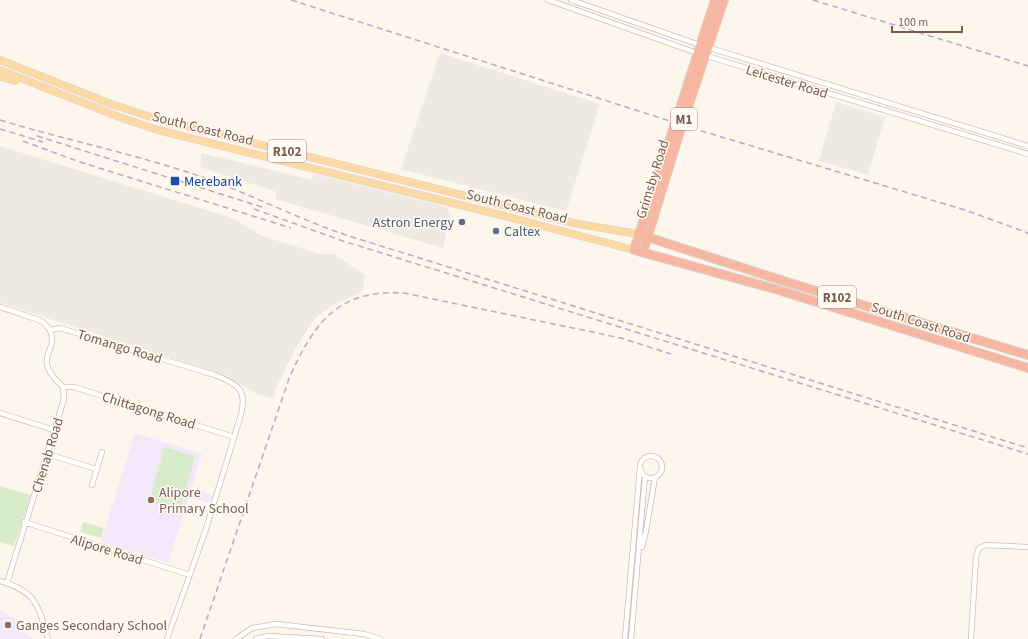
<svg xmlns="http://www.w3.org/2000/svg" width="1028" height="639" viewBox="0 0 1028 639" font-family="'Source Sans 3',sans-serif">
	<rect width="100%" height="100%" fill="#fdf6ec"/>
	<path fill="#efe9e4" d="M 440,53 L 600,104 L 566,211 L 401,169 Z
		M 836,102 L 885,117 L 868,175 L 819,161 Z
		M 0,146 L 232,218 L 262,236 L 320,254 L 334,254 L 365,275 L 362,292 L 335,304 L 316,317 L 295,349 L 276,388 L 273,399 L 257,394 L 228,376 L 0,303 Z
		M 202,153 L 312,180 L 314,174 L 447,207 L 450,214 L 443,248 L 275,199 L 277,192 L 200,167 Z"/>
	<path fill="#f3e8fa" d="M 135,433 L 202,454 L 191,489 L 212,495 L 209,503 L 189,497 L 168,563 L 101,542 Z
		M 0,610 L 15,620 L 18,631 L 21,630 L 34,639 L 0,639 Z"/>
	<path fill="#d8ecc9" d="M 164,447 L 195,456 L 180,511 L 149,501 Z
		M 0,486 L 31,495 L 14,546 L 0,542 Z
		M 83,522 L 104,528 L 101,538 L 80,532 Z"/>
	<g fill="none" stroke-linecap="round" stroke-linejoin="round">
		<g stroke="#d1beb0" stroke-width="6">
			<path id="street" d="M 548,0 L 697,53 L 1028,154
				M 571,0 L 700,45 L 1028,146
				M 0,307 L 39,320 L 44,323 L 50,330 L 60,328 L 215,375 C 240,385 248,391 240,418 L 205,532 L 167,639
				M 63,387 L 74,387 L 234,437
				M 0,413 L 54,430
				M 47,454 L 96,469
				M640 467a11 11 0 1 1 22 0a11 11 0 1 1-22 0Z
				M 92,485 L 102,452
				M 24,522 L 190,575
				M 642,547 L 646,531 L 655,477
				M 0,581 C 37,592 38,605 48,639
				M 7,583 L 64,399 L 63,387 C 29,355 60,354 50,330
				M 236,639 L 252,628 L 276,624 L 364,634 L 380,639
				M 256,639 L 267,636 L 322,639
				M 625,639 L 640,467
				M 631,639 L 645,476
				M 971,639 L 976,557 L 979,548 L 986,545 L 1028,547"/>
		</g>
		<g stroke="#dad1cd" stroke-width="8">
			<path id="primary" d="M 0,60 L 111,104 L 154,118 L 573,223 L 638,234
				M 0,70 L 122,118 L 158,130 L 505,216 L 634,250
				M 0,76 L 15,81"/>
		</g>
		<g stroke="#dad1cd" stroke-width="10">
			<path id="highway" d="M 715,0 L 634,250 L 775,289 L 1028,368
				M 638,234 L 793,284 L 1028,355
				M 643,252 L 682,125 L 724,0"/>
		</g>
		<use href="#street" stroke="#fff" stroke-width="4.5"/>
		<use href="#primary" stroke="#fbd9a5" stroke-width="7"/>
		<use href="#highway" stroke="#f7b7a3" stroke-width="8"/>
		<path stroke="#b9a8c9" stroke-width="1.5" stroke-dasharray="6 4" stroke-linecap="butt" d="M 291,0 L 695,129 L 965,210 L 1028,233
			M 813,0 L 1028,66
			M 0,120 C 69,141 140,155 208,179 C 254,196 299,219 346,235 L 1028,448
			M 0,129 L 43,142
			M 37,136 L 262,207
			M 23,141 L 77,161 L 291,228
			M 254,209 L 343,241 L 1028,454
			M 200,639 L 290,376 C 315,322 338,289 404,293 L 621,338 L 671,354"/>
	</g>
	<rect fill="#1a4fb4" stroke="#fffaf3" stroke-width="1.5" x="170" y="176" width="10" height="10" rx="2"/>
	<g fill="#5c6f8a" stroke="#fffaf3" stroke-width="1.5">
		<circle cx="462" cy="222" r="4"/>
		<circle cx="496" cy="231" r="4"/>
	</g>
	<g fill="#8d6e63" stroke="#fffaf3" stroke-width="1.5">
		<circle cx="151" cy="500" r="4"/>
		<circle cx="8" cy="625" r="4"/>
	</g>
	<g text-anchor="middle" stroke-width="3" stroke-linejoin="round" paint-order="stroke">
		<g fill="#fffaf3" stroke="#a28b7f" stroke-width="1">
			<rect x="671" y="108" width="26" height="22" rx="3"/>
			<rect x="268" y="140" width="38" height="22" rx="3"/>
			<rect x="818" y="286" width="38" height="22" rx="3"/>
		</g>
		<g font-size="13" font-weight="bold" fill="#7a5c4d">
			<text x="684" y="124">M1</text>
			<text x="287" y="156">R102</text>
			<text x="837" y="302">R102</text>
		</g>
		<g font-size="14" fill="#7a5c4d" stroke="#fffaf3">
			<text transform="translate(787 81) rotate(17)" y="5">Leicester Road</text>
			<text transform="translate(203 128) rotate(14)" y="5">South Coast Road</text>
			<text transform="translate(652 179) rotate(-73)" y="5">Grimsby Road</text>
			<text transform="translate(517 206) rotate(14)" y="5">South Coast Road</text>
			<text transform="translate(921 322) rotate(18)" y="5">South Coast Road</text>
			<text transform="translate(120 346) rotate(17)" y="5">Tomango Road</text>
			<text transform="translate(149 410) rotate(17)" y="5">Chittagong Road</text>
			<text transform="translate(47 455) rotate(-73)" y="5">Chenab Road</text>
			<text transform="translate(107 549) rotate(17)" y="5">Alipore Road</text>
		</g>
		<g font-size="14" fill="#164399" stroke="#fffaf3" text-anchor="start">
			<text x="184" y="186">Merebank</text>
		</g>
		<g font-size="14" fill="#4e5e75" stroke="#fffaf3" text-anchor="end">
			<text x="454" y="227">Astron Energy</text>
			<text x="504" y="236" text-anchor="start">Caltex</text>
		</g>
		<g font-size="14" fill="#785e54" stroke="#fffaf3" text-anchor="start">
			<text x="159" y="497">Alipore<tspan x="159" dy="16">Primary School</tspan></text>
			<text x="16" y="630">Ganges Secondary School</text>
		</g>
	</g>
	<path d="M892 26v6h70v-6" fill="none" stroke="#7a5c4d" stroke-width="2"/>
	<text x="898" y="26" font-size="12" fill="#7a5c4d" stroke="#fffaf3" stroke-width="3" paint-order="stroke">100 m</text>
</svg>
